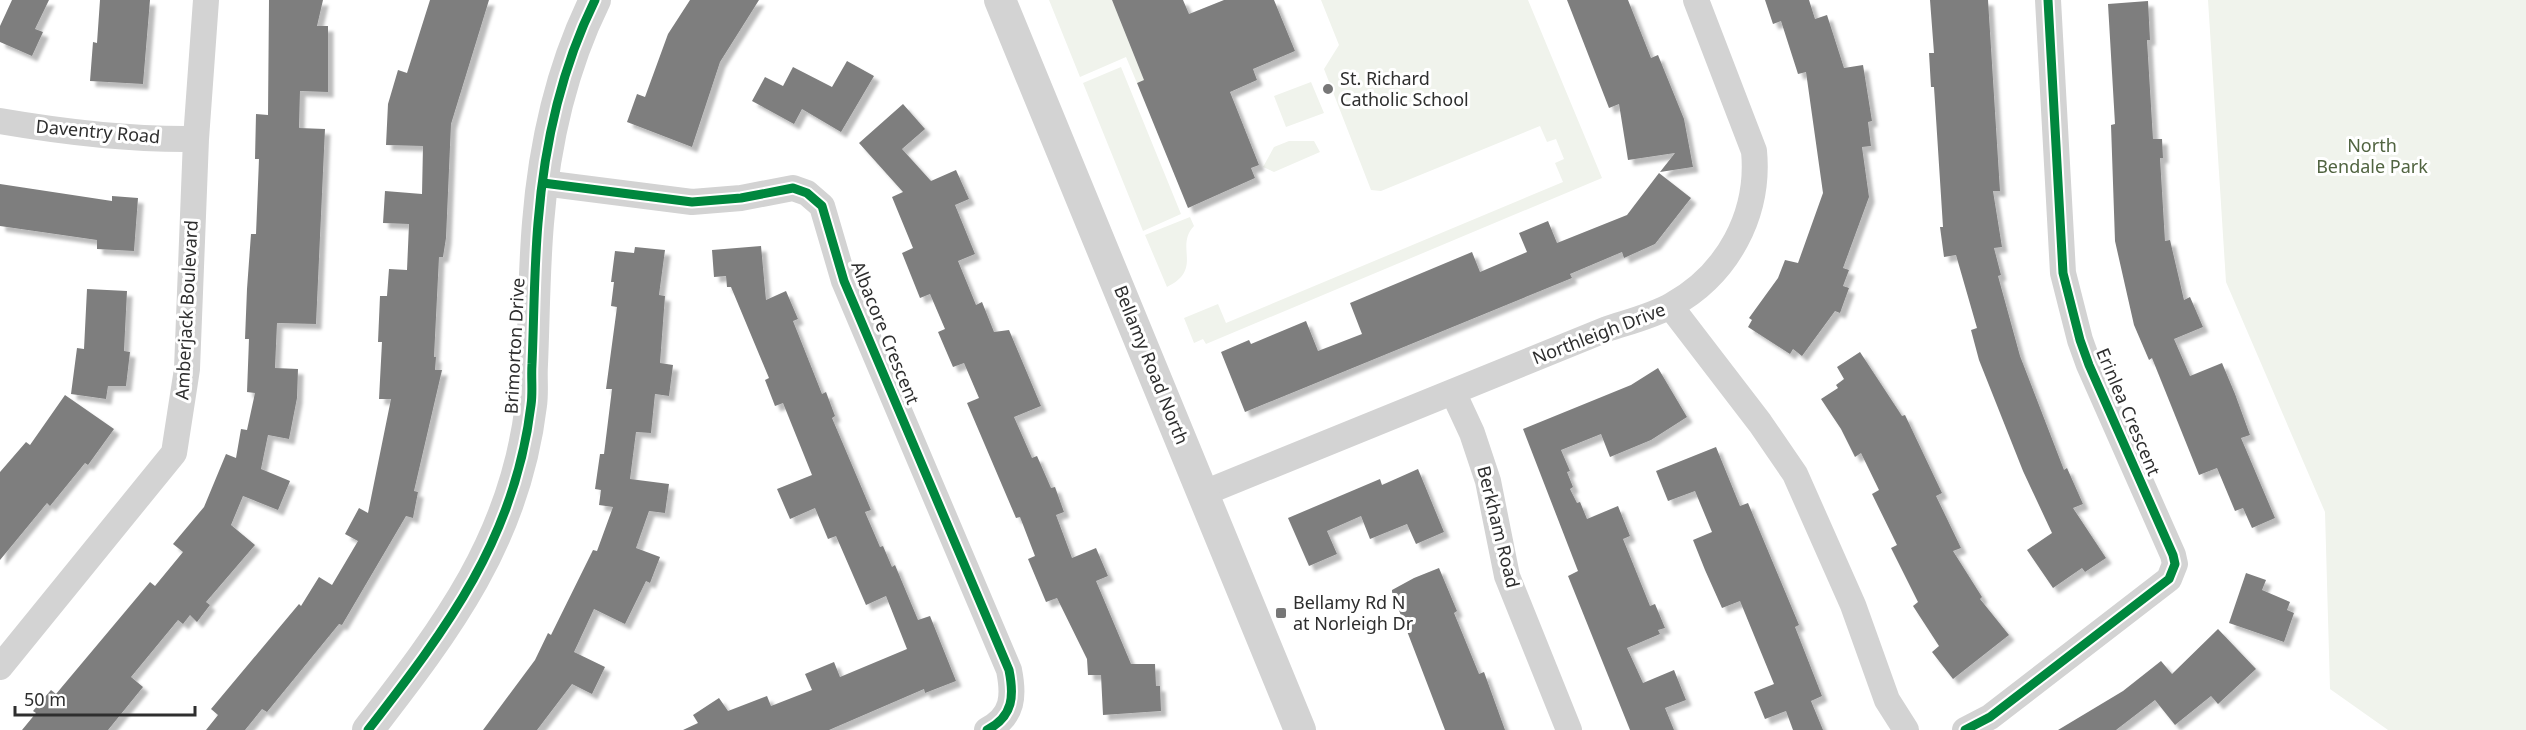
<svg xmlns="http://www.w3.org/2000/svg" width="2526" height="730" viewBox="0 0 2526 730" font-family="'Noto Sans',sans-serif">
	<defs>
		<filter id="shadow"><feDropShadow dx="5.5" dy="5.5" stdDeviation="1.5" flood-color="#0004"/></filter>
	</defs>
	<rect width="100%" height="100%" fill="#fff"/>
	<path fill="#f0f3ec" d="M 1049,0 L 1112,0 L 1147,79 L 1137,83 L 1126,57 L 1080,77 Z
		M 1321,0 L 1528,0 L 1602,178 L 1206,344 L 1203,339 L 1194,343 L 1184,318 L 1218,304 L 1226,323 L 1563,182 L 1555,163 L 1564,159 L 1556,139 L 1547,142 L 1540,126 L 1381,191 L 1371,190 L 1324,69 L 1339,45 Z
		M 2208,0 L 2526,0 L 2526,730 L 2388,730 L 2330,689 L 2325,512 L 2226,282 Z
		M 1121,67 L 1181,214 L 1143,231 L 1083,83 Z
		M 1311,82 L 1324,113 L 1286,127 L 1274,96 Z
		M 1289,141 L 1314,141 L 1320,152 L 1274,172 L 1263,167 L 1274,147 Z
		M 1190,217 L 1194,226 C 1174,247 1204,269 1167,287 L 1145,235 Z"/>
	<path fill="#7e7e7e" filter="url(#shadow)" d="M 12,0 L 49,0 L 35,29 L 43,32 L 32,56 L 0,42 L 0,26 Z
		M 100,0 L 150,0 L 143,84 L 90,81 L 93,42 L 97,43 Z
		M 269,0 L 323,0 L 317,26 L 328,26 L 328,92 L 300,91 L 299,128 L 325,129 L 316,324 L 277,323 L 275,368 L 298,369 L 297,398 L 289,439 L 268,435 L 261,469 L 290,481 L 278,510 L 243,496 L 231,525 L 255,545 L 206,602 L 210,605 L 197,622 L 190,615 L 183,624 L 178,620 L 131,677 L 143,687 L 108,730 L 22,730 L 36,713 L 33,711 L 51,690 L 56,694 L 150,582 L 155,586 L 183,552 L 173,544 L 204,507 L 226,454 L 236,458 L 241,429 L 247,430 L 255,393 L 247,392 L 249,339 L 245,339 L 247,289 L 251,234 L 256,234 L 259,159 L 255,159 L 256,114 L 268,115 Z
		M 430,0 L 489,0 L 451,124 L 446,238 L 443,257 L 439,257 L 434,357 L 436,357 L 435,370 L 442,370 L 414,491 L 418,492 L 413,518 L 406,516 L 342,625 L 339,624 L 267,712 L 262,709 L 245,730 L 206,730 L 218,715 L 211,709 L 299,604 L 301,606 L 319,577 L 332,585 L 358,541 L 345,534 L 359,508 L 368,513 L 391,399 L 379,399 L 382,342 L 378,342 L 380,296 L 387,296 L 389,269 L 407,270 L 409,224 L 383,223 L 385,191 L 422,194 L 423,146 L 386,145 L 388,104 L 398,70 L 407,73 Z
		M 690,0 L 759,0 L 720,62 L 692,147 L 627,122 L 637,94 L 645,97 L 668,34 Z
		M 1112,0 L 1183,0 L 1189,14 L 1224,0 L 1274,0 L 1295,51 L 1253,69 L 1257,80 L 1230,92 L 1259,165 L 1251,168 L 1255,178 L 1188,208 L 1137,83 L 1144,80 Z
		M 1567,0 L 1628,0 L 1651,58 L 1658,55 L 1684,119 L 1693,167 L 1660,172 L 1675,153 L 1628,160 L 1619,104 L 1609,108 Z
		M 1765,0 L 1809,0 L 1815,19 L 1827,15 L 1844,68 L 1863,65 L 1872,121 L 1868,122 L 1871,146 L 1862,147 L 1869,197 L 1843,268 L 1849,270 L 1843,286 L 1849,288 L 1840,313 L 1835,311 L 1802,356 L 1793,349 L 1790,354 L 1748,327 L 1752,320 L 1749,318 L 1778,278 L 1785,260 L 1798,263 L 1823,193 L 1806,72 L 1798,74 L 1781,21 L 1773,24 Z
		M 1930,0 L 1988,0 L 2000,191 L 1993,191 L 2002,247 L 1994,248 L 2001,275 L 1998,276 L 2020,356 L 2064,470 L 2067,468 L 2083,504 L 2073,508 L 2106,558 L 2085,572 L 2082,568 L 2053,588 L 2027,550 L 2052,533 L 2023,471 L 1979,360 L 1971,330 L 1977,328 L 1956,255 L 1944,257 L 1940,227 L 1943,227 L 1934,87 L 1931,87 L 1929,53 L 1934,53 Z
		M 2148,1 L 2150,40 L 2147,40 L 2153,139 L 2162,139 L 2163,158 L 2160,158 L 2165,241 L 2170,240 L 2184,300 L 2190,297 L 2203,327 L 2174,339 L 2190,376 L 2222,363 L 2235,394 L 2250,435 L 2241,438 L 2275,518 L 2252,528 L 2243,508 L 2235,511 L 2217,468 L 2199,475 L 2152,358 L 2149,360 L 2134,325 L 2115,241 L 2111,125 L 2115,124 L 2108,4 Z
		M 847,61 L 874,76 L 841,132 L 802,109 L 794,124 L 752,101 L 765,77 L 783,86 L 793,67 L 832,87 Z
		M 903,104 L 925,129 L 902,149 L 931,181 L 956,170 L 969,199 L 955,205 L 975,254 L 958,261 L 976,305 L 982,302 L 994,332 L 1009,330 L 1041,406 L 1014,417 L 1032,458 L 1037,456 L 1051,488 L 1055,487 L 1064,512 L 1056,515 L 1072,558 L 1096,548 L 1108,576 L 1096,581 L 1131,664 L 1155,664 L 1156,686 L 1160,686 L 1161,711 L 1103,715 L 1101,675 L 1088,675 L 1087,659 L 1057,598 L 1046,602 L 1028,559 L 1035,556 L 1020,517 L 1016,518 L 967,403 L 979,398 L 964,363 L 953,367 L 938,332 L 945,329 L 930,294 L 920,298 L 902,253 L 913,248 L 892,197 L 903,192 L 859,143 Z
		M 1659,173 L 1691,198 L 1655,244 L 1624,258 L 1622,252 L 1570,274 L 1572,278 L 1245,412 L 1221,352 L 1249,340 L 1251,344 L 1306,321 L 1318,351 L 1362,334 L 1350,303 L 1472,252 L 1480,272 L 1527,252 L 1519,233 L 1548,221 L 1557,243 L 1627,215 Z
		M 0,184 L 112,201 L 112,196 L 138,198 L 134,251 L 97,249 L 97,240 L 0,226 Z
		M 761,246 L 766,300 L 786,291 L 798,319 L 793,321 L 822,394 L 826,392 L 835,416 L 832,418 L 871,510 L 865,512 L 880,547 L 883,546 L 892,567 L 895,565 L 918,620 L 930,616 L 956,681 L 925,693 L 924,689 L 829,730 L 683,730 L 698,723 L 693,715 L 719,698 L 728,711 L 767,696 L 771,706 L 812,690 L 805,674 L 834,662 L 840,677 L 907,649 L 886,596 L 866,605 L 836,536 L 828,539 L 815,508 L 790,519 L 777,489 L 812,475 L 783,403 L 775,406 L 765,380 L 769,378 L 731,287 L 727,287 L 726,276 L 714,277 L 712,250 Z
		M 635,247 L 665,250 L 659,295 L 665,296 L 660,363 L 673,365 L 669,396 L 655,394 L 651,433 L 636,432 L 630,479 L 669,484 L 665,513 L 649,511 L 636,548 L 660,557 L 650,583 L 646,581 L 625,624 L 594,609 L 574,652 L 605,667 L 592,694 L 572,684 L 537,730 L 483,730 L 535,660 L 548,633 L 551,635 L 593,550 L 597,551 L 613,507 L 599,505 L 601,490 L 595,489 L 600,454 L 604,454 L 612,389 L 606,389 L 617,307 L 611,306 L 614,282 L 611,282 L 615,251 L 634,253 Z
		M 87,289 L 127,291 L 124,351 L 130,352 L 126,386 L 108,386 L 106,399 L 71,394 L 77,348 L 84,349 Z
		M 1860,352 L 1902,416 L 1905,415 L 1942,493 L 1936,496 L 1961,548 L 1953,551 L 1982,597 L 1980,599 L 2009,635 L 1953,679 L 1932,652 L 1939,646 L 1913,606 L 1918,602 L 1891,548 L 1897,545 L 1872,494 L 1879,490 L 1861,453 L 1855,457 L 1841,429 L 1821,399 L 1838,388 L 1836,385 L 1844,379 L 1837,367 Z
		M 1658,368 L 1687,417 L 1651,440 L 1610,457 L 1601,434 L 1561,450 L 1570,471 L 1567,472 L 1573,487 L 1570,489 L 1577,503 L 1580,502 L 1587,519 L 1618,506 L 1630,536 L 1623,539 L 1650,606 L 1655,604 L 1665,628 L 1658,630 L 1660,634 L 1627,648 L 1643,683 L 1674,670 L 1686,700 L 1665,708 L 1674,730 L 1630,730 L 1568,576 L 1578,571 L 1523,429 L 1631,385 Z
		M 65,395 L 114,429 L 88,465 L 85,463 L 50,506 L 47,503 L 0,560 L 0,472 L 26,442 L 30,445 Z
		M 1716,447 L 1740,506 L 1748,503 L 1799,625 L 1795,627 L 1822,696 L 1811,701 L 1823,730 L 1793,730 L 1786,711 L 1765,719 L 1754,692 L 1774,684 L 1740,601 L 1722,608 L 1705,570 L 1693,540 L 1712,532 L 1695,491 L 1668,501 L 1656,471 Z
		M 1418,469 L 1444,532 L 1416,544 L 1407,524 L 1370,539 L 1361,516 L 1327,531 L 1337,554 L 1309,566 L 1288,518 L 1380,479 L 1382,485 Z
		M 1439,568 L 1457,611 L 1454,613 L 1479,674 L 1484,672 L 1505,730 L 1445,730 L 1392,592 L 1392,590 L 1414,578 Z
		M 2246,573 L 2266,580 L 2262,590 L 2290,602 L 2287,610 L 2294,613 L 2284,642 L 2229,623 Z
		M 2218,629 L 2256,669 L 2218,704 L 2211,696 L 2175,725 L 2155,700 L 2116,730 L 2058,730 L 2123,691 L 2161,661 L 2172,674 Z"/>
	<g fill="none" stroke-linecap="round" stroke-linejoin="round">
		<path stroke="#d3d3d3" stroke-width="26" d="M 0,121 C 64,132 131,140 196,139
			M 543,183 L 692,202 L 741,198 L 793,188 L 807,193 L 822,206 L 844,281 L 1009,670 C 1014,695 1014,716 987,730
			M 1671,307 L 1760,423 L 1795,474 L 1853,605 L 1887,700 L 1906,730
			M 1453,392 L 1472,433 L 1488,481 L 1507,576 L 1569,730
			M 1204,493 L 1607,329 C 1628,322 1653,316 1672,305 C 1728,274 1760,214 1754,151 L 1696,0
			M 0,667 L 174,453 L 187,369 L 196,139 L 206,0
			M 1965,730 L 1990,717 L 2169,579 L 2175,564 L 2173,555 L 2089,365 L 2080,340 L 2063,273 L 2048,0"/>
		<path stroke="#d3d3d3" stroke-width="32" d="M 1000,0 L 1300,730
			M 368,730 C 447,628 515,539 531,405 C 533,392 531,378 532,364 C 534,318 534,270 538,223 C 544,147 561,69 595,0"/>
		<g stroke="#fff" stroke-width="13">
			<path id="cycleway" d="M 543,183 L 692,202 L 741,198 L 793,188 L 807,193 L 822,206 L 844,281 L 1009,670 C 1014,695 1014,716 987,730
				M 368,730 C 447,628 515,539 531,405 C 533,392 531,378 532,364 C 534,318 534,270 538,223 C 544,147 561,69 595,0
				M 1965,730 L 1990,717 L 2169,579 L 2175,564 L 2173,555 L 2089,365 L 2080,340 L 2063,273 L 2048,0"/>
		</g>
		<use href="#cycleway" stroke="#00873e" stroke-width="9"/>
	</g>
	<g fill="#777" stroke="#fff" stroke-width="2">
		<circle cx="1328" cy="89" r="6"/>
		<rect x="1275" y="607" width="12" height="12" rx="3"/>
	</g>
	<g text-anchor="middle" stroke-width="6" stroke-linejoin="round" paint-order="stroke">
		<g font-size="18" fill="#2e2e2e" stroke="#fff" text-anchor="start">
			<text x="1340" y="85">St. Richard<tspan x="1340" dy="21">Catholic School</tspan></text>
			<text x="1293" y="609">Bellamy Rd N<tspan x="1293" dy="21">at Norleigh Dr</tspan></text>
		</g>
		<g font-size="18" fill="#2e2e2e" stroke="#fff">
			<text transform="translate(98 132) rotate(5)" y="6">Daventry Road</text>
			<text transform="translate(187 310) rotate(-87)" y="6">Amberjack Boulevard</text>
			<text transform="translate(885 333) rotate(68)" y="6">Albacore Crescent</text>
			<text transform="translate(1599 334) rotate(-21)" y="6">Northleigh Drive</text>
			<text transform="translate(515 346) rotate(-87)" y="6">Brimorton Drive</text>
			<text transform="translate(1151 365) rotate(68)" y="6">Bellamy Road North</text>
			<text transform="translate(2128 412) rotate(67)" y="6">Erinlea Crescent</text>
			<text transform="translate(1498 527) rotate(76)" y="6">Berkham Road</text>
		</g>
		<g font-size="18" fill="#516441" stroke="#fff">
			<text x="2372" y="152">North<tspan x="2372" dy="21">Bendale Park</tspan></text>
		</g>
	</g>
	<path d="M15 706v9h180v-9" fill="none" stroke="#2e2e2e" stroke-width="3"/>
	<text x="24" y="706" font-size="18" fill="#2e2e2e" stroke="#ffffff" stroke-width="4.5" paint-order="stroke">50 m</text>
</svg>
